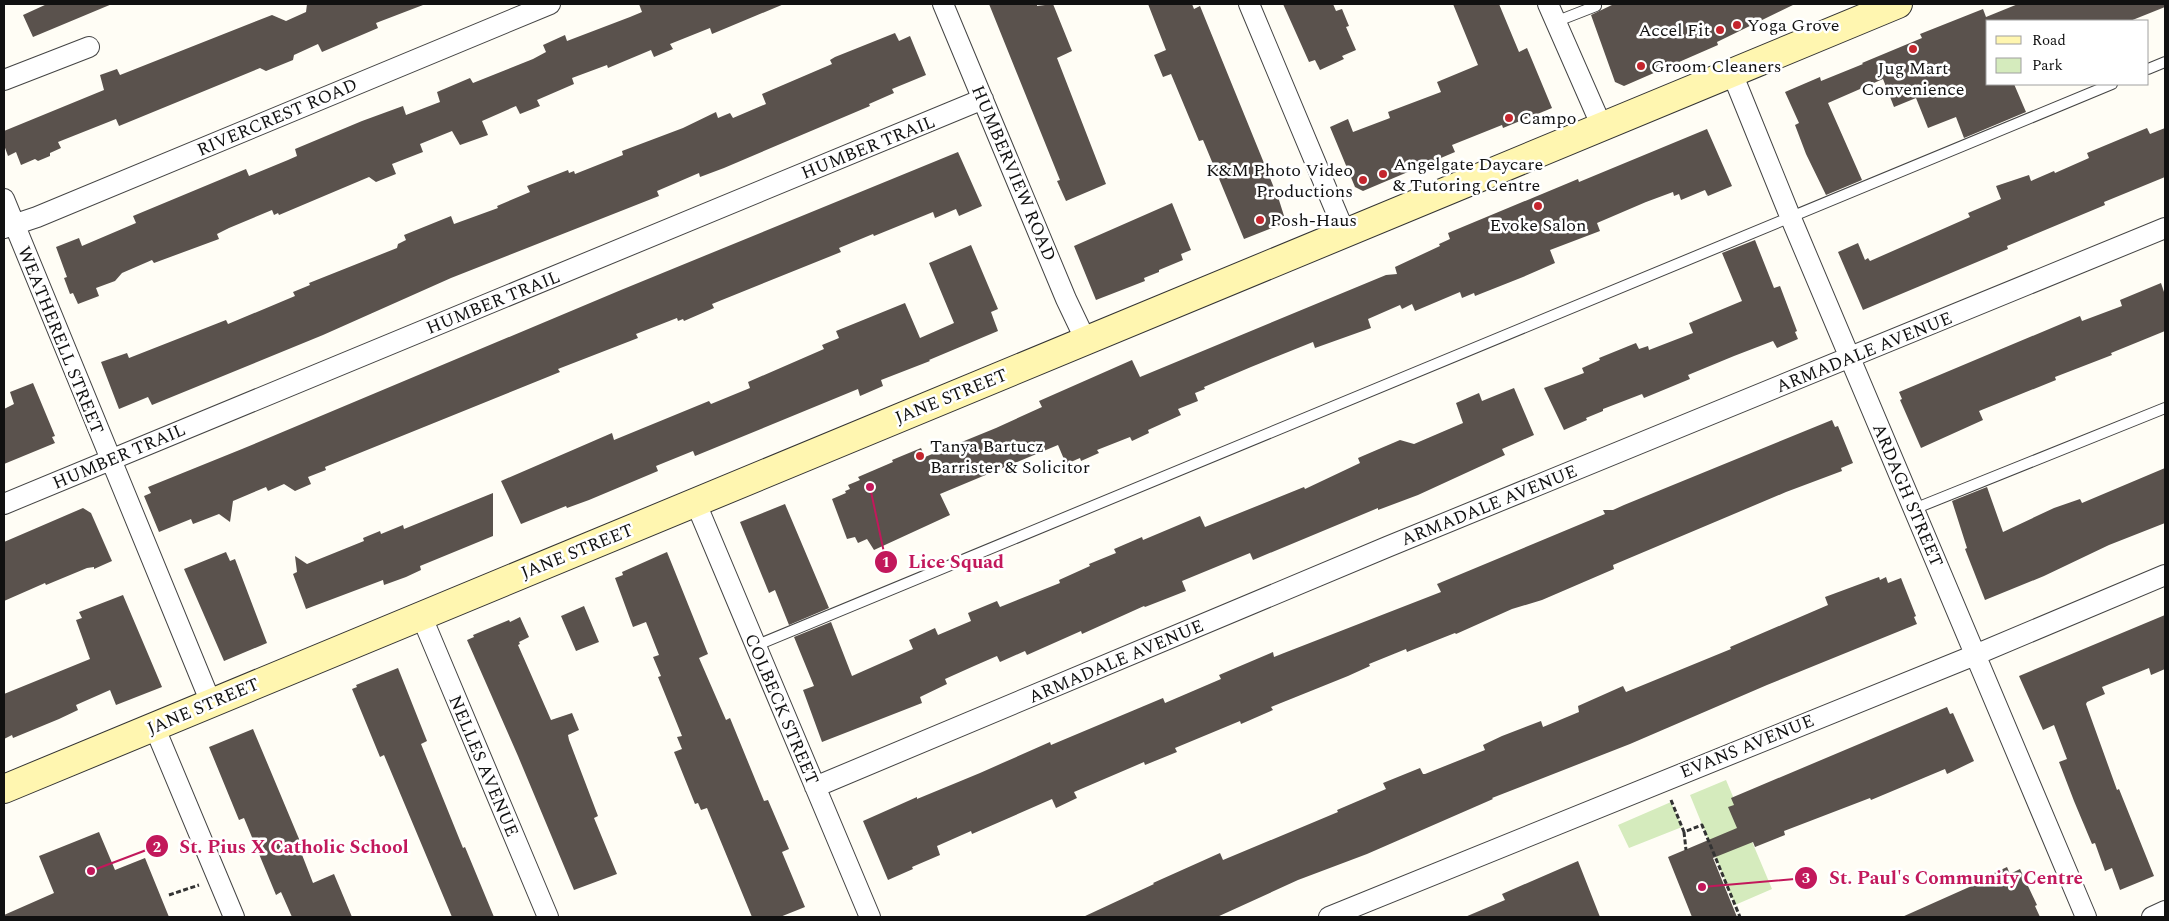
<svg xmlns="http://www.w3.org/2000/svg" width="2169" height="921" viewBox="0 0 2169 921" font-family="Spectral,serif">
	<rect width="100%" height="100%" fill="#fffdf5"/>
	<path fill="#d5ebbd" d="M 1726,780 L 1772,889 L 1735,905 L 1690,795 Z
		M 1671,802 L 1682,827 L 1629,848 L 1618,825 Z"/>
	<path fill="#5a524d" d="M 47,4 L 112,4 L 33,37 L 23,15 Z
		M 307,4 L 423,5 L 376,23 L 378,28 L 322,52 L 318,44 L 294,55 L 293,60 L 266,71 L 260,68 L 119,126 L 116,119 L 58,142 L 61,148 L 50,153 L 50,156 L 38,161 L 35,159 L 21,165 L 16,152 L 8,156 L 4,145 L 4,131 L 104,90 L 100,75 L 117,69 L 120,75 L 272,15 L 286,21 L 306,12 Z
		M 639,4 L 784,4 L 712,34 L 710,28 L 670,44 L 673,49 L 654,57 L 651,50 L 608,68 L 607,65 L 572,78 L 574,84 L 537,100 L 540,106 L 520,114 L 516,106 L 482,121 L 488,135 L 460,145 L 452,131 L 420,144 L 423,152 L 392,164 L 396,174 L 376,182 L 369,177 L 279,215 L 278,213 L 274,215 L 272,210 L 229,228 L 217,234 L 219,239 L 154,263 L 152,260 L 122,273 L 115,281 L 96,288 L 99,296 L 78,304 L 73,293 L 70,294 L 64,278 L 67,277 L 56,247 L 79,238 L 82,246 L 136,223 L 133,216 L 246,169 L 249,176 L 288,160 L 297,156 L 295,149 L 362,121 L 403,106 L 406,115 L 440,102 L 437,92 L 470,78 L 473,83 L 533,59 L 546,52 L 543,45 L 565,35 L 567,41 L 630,17 L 642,12 Z
		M 989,4 L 1037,4 L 1037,6 L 1053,4 L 1072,51 L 1057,58 L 1106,184 L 1066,201 L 1057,181 L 1060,180 Z
		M 1148,4 L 1192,4 L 1194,9 L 1200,6 L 1279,200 L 1285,219 L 1279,221 L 1280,225 L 1244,239 L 1203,140 L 1199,141 L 1171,74 L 1163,77 L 1154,55 L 1166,50 Z
		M 1283,4 L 1333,4 L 1336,11 L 1342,9 L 1349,26 L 1346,27 L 1356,50 L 1342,56 L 1344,59 L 1320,70 L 1315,60 L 1309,62 Z
		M 1453,4 L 1499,4 L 1519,52 L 1527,48 L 1552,108 L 1503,128 L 1502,125 L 1452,145 L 1455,152 L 1363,191 L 1355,187 L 1330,127 L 1348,119 L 1353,132 L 1390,118 L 1388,112 L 1441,92 L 1437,82 L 1478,65 Z
		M 1614,4 L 1795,4 L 1717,42 L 1718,45 L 1624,86 L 1615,82 L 1591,15 Z
		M 2018,4 L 2165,4 L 2165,7 L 2130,21 L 1988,21 L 1988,84 L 2014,84 L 2026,112 L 1964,138 L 1956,117 L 1928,128 L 1916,98 L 1894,107 L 1883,79 L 1828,103 L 1862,180 L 1826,195 L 1806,154 L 1795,125 L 1799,123 L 1785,92 L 1820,77 L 1821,81 L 1863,64 L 1862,63 L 1922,38 L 1920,34 L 1983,9 L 1986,17 Z
		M 895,33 L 899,41 L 910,36 L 926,75 L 892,89 L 894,93 L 869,104 L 870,106 L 724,168 L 700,177 L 699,173 L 657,191 L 659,196 L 451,278 L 323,335 L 152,405 L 148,397 L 119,409 L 101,362 L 127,353 L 129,358 L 226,320 L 228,324 L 295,296 L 293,292 L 310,285 L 309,283 L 397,248 L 398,244 L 406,240 L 404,235 L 451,216 L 454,224 L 498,208 L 497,206 L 530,192 L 527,186 L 568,170 L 569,173 L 574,171 L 575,174 L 623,155 L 622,151 L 683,128 L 716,112 L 718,118 L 730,113 L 733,118 L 766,104 L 762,94 L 832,64 L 830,60 L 835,57 Z
		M 2147,128 L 2150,134 L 2165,128 L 2165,177 L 2104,202 L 2105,205 L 2007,246 L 2008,249 L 1863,310 L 1838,252 L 1858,243 L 1865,260 L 1868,258 L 1870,261 L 1970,217 L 1968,213 L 2001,199 L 1996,186 L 2029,175 L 2031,181 L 2054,171 L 2055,173 L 2089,158 L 2087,153 Z
		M 1707,129 L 1732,186 L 1708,196 L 1705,190 L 1681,200 L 1679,194 L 1674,196 L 1673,192 L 1646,202 L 1597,223 L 1600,231 L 1550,250 L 1555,263 L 1523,277 L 1475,296 L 1474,293 L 1462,298 L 1460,292 L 1415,311 L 1412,304 L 1402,309 L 1400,305 L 1368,319 L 1371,328 L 1315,348 L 1313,342 L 1251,367 L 1204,387 L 1205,389 L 1195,393 L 1198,401 L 1178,409 L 1181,415 L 1148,430 L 1149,433 L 1132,441 L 1130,437 L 1097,450 L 1099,453 L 1081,461 L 1080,458 L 1066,464 L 1058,445 L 940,494 L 950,515 L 874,550 L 867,539 L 858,543 L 855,537 L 847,539 L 832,499 L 846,493 L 845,491 L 850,489 L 848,485 L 860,480 L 858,477 L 893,462 L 892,460 L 921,448 L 925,457 L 996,428 L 1042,407 L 1039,401 L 1132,360 L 1140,377 L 1386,275 L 1397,274 L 1395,267 L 1440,246 L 1439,244 L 1450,239 L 1448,233 L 1578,179 L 1579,182 Z
		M 958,152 L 982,206 L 959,216 L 956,209 L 935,218 L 933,212 L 874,236 L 873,234 L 839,248 L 841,252 L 712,304 L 714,308 L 684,321 L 683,319 L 678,321 L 677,318 L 636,334 L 638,338 L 558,369 L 560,372 L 325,467 L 326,470 L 308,477 L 311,484 L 295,491 L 284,484 L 268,491 L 266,487 L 233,501 L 230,522 L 219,514 L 193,524 L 191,519 L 159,532 L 144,496 L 151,493 L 148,487 L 242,449 L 621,290 Z
		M 1172,203 L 1191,250 L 1181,254 L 1183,260 L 1159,270 L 1159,272 L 1144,278 L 1145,281 L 1096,300 L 1074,246 Z
		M 1755,240 L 1774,288 L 1780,286 L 1797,331 L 1795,332 L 1798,339 L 1777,348 L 1773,341 L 1734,356 L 1688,375 L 1690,379 L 1644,398 L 1642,394 L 1603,409 L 1603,411 L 1586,418 L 1587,420 L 1564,430 L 1544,388 L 1584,373 L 1582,368 L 1600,360 L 1599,358 L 1636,343 L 1639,349 L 1648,346 L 1649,350 L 1693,333 L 1689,323 L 1742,301 L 1722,253 Z
		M 971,245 L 998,309 L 991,312 L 998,331 L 929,360 L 930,361 L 881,380 L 883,386 L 860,396 L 858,389 L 695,456 L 693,451 L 656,466 L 658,471 L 589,500 L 567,508 L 566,506 L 521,524 L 501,481 L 612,433 L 614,440 L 709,401 L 711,404 L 750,388 L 748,382 L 824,349 L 822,345 L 839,338 L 836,331 L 905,303 L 920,338 L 954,323 L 929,263 Z
		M 2161,283 L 2165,295 L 2165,331 L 2111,353 L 2112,355 L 2055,377 L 2056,380 L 1979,411 L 1983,420 L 1921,448 L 1900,400 L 1902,399 L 1899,392 L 2080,316 L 2082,321 L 2122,306 L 2120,300 Z
		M 33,383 L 55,436 L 52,437 L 55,443 L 4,464 L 4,409 L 14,404 L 10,392 Z
		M 1514,388 L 1534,435 L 1502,449 L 1505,455 L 1418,495 L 1378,510 L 1378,508 L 1253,560 L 1250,553 L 1182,581 L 1186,591 L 1145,607 L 1144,606 L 1082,634 L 1081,631 L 1027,655 L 1025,651 L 1000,662 L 997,656 L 974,666 L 945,679 L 947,684 L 920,697 L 922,703 L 822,742 L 803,690 L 814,686 L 794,637 L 831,622 L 852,676 L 913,649 L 909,640 L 935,628 L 938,635 L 971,621 L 968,613 L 997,601 L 1000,607 L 1060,583 L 1059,580 L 1090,566 L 1089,564 L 1116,553 L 1114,549 L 1142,537 L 1143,540 L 1200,516 L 1205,527 L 1304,487 L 1305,489 L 1360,463 L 1358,458 L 1400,440 L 1414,444 L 1463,423 L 1456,403 L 1479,393 L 1482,401 Z
		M 1832,420 L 1835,427 L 1838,426 L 1853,463 L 1841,468 L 1842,471 L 1786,492 L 1613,565 L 1614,569 L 1542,600 L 1512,609 L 1456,634 L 1455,633 L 1407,652 L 1406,649 L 1369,664 L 1370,666 L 1348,676 L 1271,707 L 1273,710 L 1241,724 L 1240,721 L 1175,748 L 1177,752 L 1145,765 L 1144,762 L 1074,792 L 1077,798 L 1056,808 L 1052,799 L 972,834 L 971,831 L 937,846 L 940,855 L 912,867 L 913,869 L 888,880 L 863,821 L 917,797 L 917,799 L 980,773 L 1050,742 L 1051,745 L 1163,698 L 1165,703 L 1221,679 L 1219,675 L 1273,652 L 1274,657 L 1284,653 L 1441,592 L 1437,584 L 1605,514 L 1603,510 L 1613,510 L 1624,505 Z
		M 2165,468 L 2165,523 L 2109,545 L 2044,576 L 1985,600 L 1965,549 L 1967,548 L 1952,501 L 1987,487 L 2003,532 L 2054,508 L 2080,499 L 2082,503 Z
		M 493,493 L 493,536 L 420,566 L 421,570 L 406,577 L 384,585 L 383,580 L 306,609 L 293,574 L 297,572 L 295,556 L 307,564 L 364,541 L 363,538 L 380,531 L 381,534 L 403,525 L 404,529 Z
		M 785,504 L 829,608 L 789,625 L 775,590 L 769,593 L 740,522 Z
		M 83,508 L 91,513 L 112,561 L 94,569 L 94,567 L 87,568 L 46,585 L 45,583 L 4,601 L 4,542 Z
		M 226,552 L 230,561 L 235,559 L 267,643 L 224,661 L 184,569 Z
		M 667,552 L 708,654 L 699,658 L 726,720 L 730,718 L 764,801 L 768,800 L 789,849 L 782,852 L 805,907 L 780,917 L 752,917 L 707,808 L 701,810 L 698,803 L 695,804 L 674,752 L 682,749 L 677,737 L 682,736 L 658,677 L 661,676 L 653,657 L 659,655 L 646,622 L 633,627 L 615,578 L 623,575 L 622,572 Z
		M 1879,577 L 1880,580 L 1886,577 L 1888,583 L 1901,578 L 1916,616 L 1914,617 L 1917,624 L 1767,685 L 1630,744 L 1492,798 L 1493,799 L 1367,854 L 1298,880 L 1217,917 L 1083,917 L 1154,884 L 1153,883 L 1220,853 L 1223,860 L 1338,812 L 1337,810 L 1386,789 L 1383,783 L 1420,768 L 1423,774 L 1425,774 L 1485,750 L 1483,745 L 1502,736 L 1541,721 L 1543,727 L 1579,712 L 1578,706 L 1623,686 L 1626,692 L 1731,649 L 1730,647 L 1828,605 L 1825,597 Z
		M 123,595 L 162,687 L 116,705 L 110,690 L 76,705 L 78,710 L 59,719 L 13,738 L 12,735 L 4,739 L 4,694 L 90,659 L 76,620 L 82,618 L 79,612 Z
		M 584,606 L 599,642 L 576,651 L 561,616 Z
		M 2165,615 L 2165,669 L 2151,675 L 2149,668 L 2102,687 L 2105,694 L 2087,702 L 2086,704 L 2117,790 L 2119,789 L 2154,876 L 2120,890 L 2112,868 L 2105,871 L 2095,843 L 2092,844 L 2074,801 L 2059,762 L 2067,759 L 2054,725 L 2043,730 L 2019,676 Z
		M 520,617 L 529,637 L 519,642 L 520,644 L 518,645 L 551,720 L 572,713 L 579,730 L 568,735 L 569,740 L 598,816 L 594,818 L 617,874 L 574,890 L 518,756 L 467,640 L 474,637 L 473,635 L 509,620 L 510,622 Z
		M 398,668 L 427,741 L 421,744 L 463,848 L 465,847 L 494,917 L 452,917 L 384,755 L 380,757 L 352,689 L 357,687 L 356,685 Z
		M 1947,707 L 1950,714 L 1953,713 L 1974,761 L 1947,774 L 1945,769 L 1871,800 L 1870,798 L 1784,831 L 1785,835 L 1755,847 L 1753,842 L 1713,858 L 1737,917 L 1692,917 L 1668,857 L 1737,828 L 1728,807 L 1734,805 L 1731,798 Z
		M 253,729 L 302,846 L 299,847 L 313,883 L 334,874 L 352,917 L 292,917 L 281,892 L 276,895 L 244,818 L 239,820 L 209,747 Z
		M 99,832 L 115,870 L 145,858 L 169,917 L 4,917 L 4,915 L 54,893 L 39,856 Z
		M 1578,861 L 1600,917 L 1465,917 L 1505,900 L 1502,894 Z
		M 2007,867 L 2010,874 L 2020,869 L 2037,905 L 2035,906 L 2040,917 L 1902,917 L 1976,884 L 1975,882 Z"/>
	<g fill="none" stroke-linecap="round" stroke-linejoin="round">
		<g stroke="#444" stroke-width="12">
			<path id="lane" d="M 1555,22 L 1596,6
				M 2148,69 L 2165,62
				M 1914,509 L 2165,408
				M 755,646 L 2112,84"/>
		</g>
		<g stroke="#444" stroke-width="22">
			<path id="street" d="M 943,4 L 1066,299 L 1086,341
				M 1249,4 L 1345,233
				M 1548,4 L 1602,127
				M 1732,73 L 1790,216 L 2086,917
				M 4,80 L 89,47
				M 4,199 L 211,703
				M 4,228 L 37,217 L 550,4
				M 695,501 L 870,917
				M 4,504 L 983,99
				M 421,615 L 548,917
				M 154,726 L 234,917
				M 815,787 L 1387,547 L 2165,228
				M 1329,917 L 1975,655 L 2165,575
				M 2152,917 L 2165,911"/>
		</g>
		<g stroke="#333" stroke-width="30">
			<path id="secondary" d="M 4,789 L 1898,4"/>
		</g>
		<path stroke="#333" stroke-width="3" stroke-dasharray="5 2.5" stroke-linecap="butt" d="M 1671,800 L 1684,832 L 1702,825 L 1740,917
			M 1684,832 L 1686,850
			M 169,895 L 199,885"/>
		<use href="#lane" stroke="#fff" stroke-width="10"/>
		<use href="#street" stroke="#fff" stroke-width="20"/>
		<use href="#secondary" stroke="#fff6b0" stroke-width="28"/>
	</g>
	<g fill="#c4262e" stroke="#fff" stroke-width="2">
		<circle cx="1737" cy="25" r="5"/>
		<circle cx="1720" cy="30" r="5"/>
		<circle cx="1913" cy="49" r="5"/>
		<circle cx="1641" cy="66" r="5"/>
		<circle cx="1509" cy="118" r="5"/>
		<circle cx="1383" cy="174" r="5"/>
		<circle cx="1363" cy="180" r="5"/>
		<circle cx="1538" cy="206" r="5"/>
		<circle cx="1260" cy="220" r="5"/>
		<circle cx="920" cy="456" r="5"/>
	</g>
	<g text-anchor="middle" stroke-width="5" stroke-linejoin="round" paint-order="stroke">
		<g font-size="18" fill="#111" stroke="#fff" text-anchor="start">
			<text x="1747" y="31">Yoga Grove</text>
			<text x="1710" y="36" text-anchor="end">Accel Fit</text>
			<text x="1651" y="72">Groom Cleaners</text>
			<text x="1913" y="74" text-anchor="middle">Jug Mart<tspan x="1913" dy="21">Convenience</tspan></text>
			<text x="1519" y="124">Campo</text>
			<text x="1393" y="170">Angelgate Daycare<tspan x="1393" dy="21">&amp; Tutoring Centre</tspan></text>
			<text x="1353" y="176" text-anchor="end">K&amp;M Photo Video<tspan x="1353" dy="21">Productions</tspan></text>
			<text x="1270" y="226">Posh-Haus</text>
			<text x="1538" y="231" text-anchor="middle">Evoke Salon</text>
			<text x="930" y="452">Tanya Bartucz<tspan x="930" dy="21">Barrister &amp; Solicitor</tspan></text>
		</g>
		<g font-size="18" fill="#111" stroke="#fff">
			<text transform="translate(277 117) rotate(-23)" y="6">RIVERCREST ROAD</text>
			<text transform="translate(868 147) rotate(-22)" y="6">HUMBER TRAIL</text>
			<text transform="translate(1014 173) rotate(67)" y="6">HUMBERVIEW ROAD</text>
			<text transform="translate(493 302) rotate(-22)" y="6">HUMBER TRAIL</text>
			<text transform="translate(61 340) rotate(68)" y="6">WEATHERELL STREET</text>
			<text transform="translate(1864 352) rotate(-22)" y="6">ARMADALE AVENUE</text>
			<text transform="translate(951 396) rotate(-22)" y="6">JANE STREET</text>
			<text transform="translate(119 456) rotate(-23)" y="6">HUMBER TRAIL</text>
			<text transform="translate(1908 495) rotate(67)" y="6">ARDAGH STREET</text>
			<text transform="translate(1489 505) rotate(-22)" y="6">ARMADALE AVENUE</text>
			<text transform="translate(577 551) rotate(-22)" y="6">JANE STREET</text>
			<text transform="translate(1116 661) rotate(-23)" y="6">ARMADALE AVENUE</text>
			<text transform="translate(203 706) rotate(-23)" y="6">JANE STREET</text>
			<text transform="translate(782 709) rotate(67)" y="6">COLBECK STREET</text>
			<text transform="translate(1747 746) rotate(-22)" y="6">EVANS AVENUE</text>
			<text transform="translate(484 766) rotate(67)" y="6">NELLES AVENUE</text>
		</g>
	</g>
	<path fill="none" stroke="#c2185b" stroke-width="2" d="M870 487L886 562M91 871L157 846M1702 887L1806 878"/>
	<g fill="#c2185b" stroke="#fff" stroke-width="2">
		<circle cx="870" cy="487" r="5"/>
		<circle cx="91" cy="871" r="5"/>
		<circle cx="1702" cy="887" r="5"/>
		<circle cx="886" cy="562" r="12"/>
		<circle cx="157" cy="846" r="12"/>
		<circle cx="1806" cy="878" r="12"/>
	</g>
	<g font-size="15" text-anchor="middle" font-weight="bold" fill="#fff">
		<text x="886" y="567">1</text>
		<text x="157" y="852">2</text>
		<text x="1806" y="883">3</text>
	</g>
	<g font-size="19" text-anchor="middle" font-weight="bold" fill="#c2185b" stroke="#fff" stroke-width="5" stroke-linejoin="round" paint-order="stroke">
		<text x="956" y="568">Lice Squad</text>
		<text x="294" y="853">St. Pius X Catholic School</text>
		<text x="1956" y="884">St. Paul's Community Centre</text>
	</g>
	<rect width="2169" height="921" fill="none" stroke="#111111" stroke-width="10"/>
	<rect x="1986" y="20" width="162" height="65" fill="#ffffff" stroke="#a0a0a0"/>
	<rect x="1996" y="36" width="25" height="8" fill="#fff6b0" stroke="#a0a0a0"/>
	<text x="2032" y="45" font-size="15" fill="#111111">Road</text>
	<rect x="1996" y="58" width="25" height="15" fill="#d5ebbd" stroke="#a0a0a0"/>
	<text x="2032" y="70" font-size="15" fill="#111111">Park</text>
</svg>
